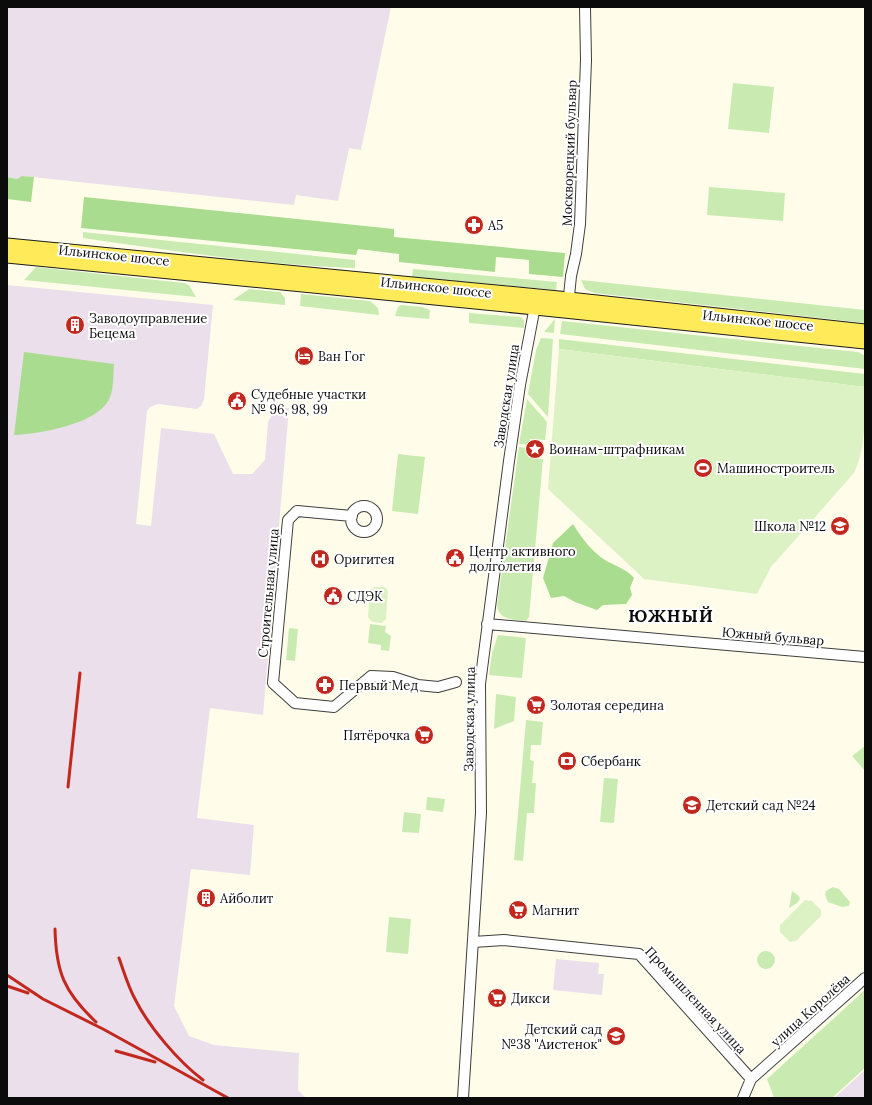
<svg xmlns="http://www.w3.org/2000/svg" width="872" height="1105" viewBox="0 0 872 1105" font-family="Lora,serif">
	<rect width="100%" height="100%" fill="#fffdea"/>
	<path fill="#ebdfeb" d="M 7,7 L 391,7 L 361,150 L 349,148 L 338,201 L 296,195 L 294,205 L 23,176 L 17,179 L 7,177 Z
		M 7,285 L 213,305 L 204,399 L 201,406 L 197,409 L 158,404 L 150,407 L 147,411 L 136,524 L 151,526 L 161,428 L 214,434 L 233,474 L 252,474 L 265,460 L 268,422 L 276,407 L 289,408 L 263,715 L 210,708 L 197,818 L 254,825 L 250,875 L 191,869 L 174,1006 L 189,1036 L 214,1045 L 299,1053 L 298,1090 L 306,1098 L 7,1098 Z
		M 556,959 L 599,963 L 598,974 L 604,974 L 602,995 L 553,990 Z
		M 865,1070 L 865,1098 L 834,1098 Z"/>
	<path fill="#c9ebb2" d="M 733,83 L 774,87 L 769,133 L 728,129 Z
		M 709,187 L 785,193 L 783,221 L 707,215 Z
		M 83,232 L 355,260 L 355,268 C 264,265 173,251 83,238 Z
		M 36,267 L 184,283 L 189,285 L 196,297 L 24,280 Z
		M 413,269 L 557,282 L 556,290 L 412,277 Z
		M 581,280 L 865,310 L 865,323 L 594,293 L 585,289 Z
		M 249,289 L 280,292 L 285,298 L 285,305 L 233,300 Z
		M 301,294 L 370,301 L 378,308 L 379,315 L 300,306 Z
		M 401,305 L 422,307 L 430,310 L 429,319 L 395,316 L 398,307 Z
		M 469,313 L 521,317 L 524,321 L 524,328 L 469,323 Z
		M 555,319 L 554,333 L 544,332 Z
		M 562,321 L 858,352 L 865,356 L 865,369 L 560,334 Z
		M 541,338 L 553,339 L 548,417 L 528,394 L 536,350 Z
		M 559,339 L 865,374 L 865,387 L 559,349 Z
		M 527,399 L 547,422 L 545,440 L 530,439 L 529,445 L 519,444 Z
		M 519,447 L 529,448 L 528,457 L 543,459 L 529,617 L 526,621 C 513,619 500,621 497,606 Z
		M 398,454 L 425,457 L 418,514 L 392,511 Z
		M 370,624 L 386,626 L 385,632 L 391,636 L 389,651 L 381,650 L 381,645 L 368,643 Z
		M 289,628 L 298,629 L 295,661 L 286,660 Z
		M 498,635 L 526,638 L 522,678 L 489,675 L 492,653 Z
		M 496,694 L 516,697 L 514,721 L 494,729 Z
		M 526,720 L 543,722 L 541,745 L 531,745 L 530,760 L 534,761 L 532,783 L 536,783 L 534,813 L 527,813 L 523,861 L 514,860 Z
		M 865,746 L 865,771 L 852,756 Z
		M 604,778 L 618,779 L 614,823 L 600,822 Z
		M 427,797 L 445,799 L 443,812 L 426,810 Z
		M 404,812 L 421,814 L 419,833 L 402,832 Z
		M 833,887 L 839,889 L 850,902 L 849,906 L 842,907 L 828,902 L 825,895 L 826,891 Z
		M 792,891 L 799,896 L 800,899 L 797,903 L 789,908 Z
		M 389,917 L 411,919 L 408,954 L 386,952 Z
		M757 960a9 9 0 1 1 18 0a9 9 0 1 1-18 0Z
		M 865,990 L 865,1068 L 832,1098 L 774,1098 L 767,1079 Z"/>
	<path fill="#aadc90" d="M 22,176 L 34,177 L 31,202 L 7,199 L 7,177 L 17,179 Z
		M 84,197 L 394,229 L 394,237 L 565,253 L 563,277 L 529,274 L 529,260 L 496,257 L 495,272 L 399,262 L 399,254 L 358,249 L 356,255 L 81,228 Z
		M 24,352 L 114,364 C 113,374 114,388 110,397 C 100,424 39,434 14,435 Z
		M 573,524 C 582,538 591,551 605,560 C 615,566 627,569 634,578 L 630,588 L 632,595 L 626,604 L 603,605 L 597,610 L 575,602 L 564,596 L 551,598 L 543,578 L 553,543 Z"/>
	<path fill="#ddf2c4" d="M 559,349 L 865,387 C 865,413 866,449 854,473 L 771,567 L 757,594 L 644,579 L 548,489 Z
		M 375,587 L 385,587 L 388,591 L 386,619 L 382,623 L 372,622 L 368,617 L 370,590 Z
		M 805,900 L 812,901 L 821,910 L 821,916 L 796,941 L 790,942 L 780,932 L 780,925 Z"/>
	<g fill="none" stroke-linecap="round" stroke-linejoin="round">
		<g stroke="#3e3e3e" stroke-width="12">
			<path id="minor" d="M 568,306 L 571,276 L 576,254 L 580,224 L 586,60 L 585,7
				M351 519a13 13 0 1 1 26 0a13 13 0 1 1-26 0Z
				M 352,516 L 297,511 L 288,520 L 273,683 L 295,703 L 334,707 L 371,676 L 393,677 L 418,685 L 438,687 L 456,682
				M 487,624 L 865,657
				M 473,942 L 504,940 L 639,954 L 751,1079
				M 463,1098 L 481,813 L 480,684 L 509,461 L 520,385 L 536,301
				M 743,1098 L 751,1079 L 865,978"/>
		</g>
		<g stroke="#1c1c1c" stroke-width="15">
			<path id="major" d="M 7,245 L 569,299 L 865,331
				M 7,256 L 535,308 L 865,342"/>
		</g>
		<use href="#minor" stroke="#fff" stroke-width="10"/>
		<use href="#major" stroke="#ffea5a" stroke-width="13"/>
		<path stroke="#c2281d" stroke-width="3" d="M 68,787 L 80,673
			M 55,929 C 56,972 64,992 96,1022
			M 119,958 C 124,972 128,986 135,999 C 149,1027 178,1061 203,1080
			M 7,975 L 43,999 L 103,1029 L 228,1098
			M 7,986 L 28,993
			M 116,1051 L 155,1062"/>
	</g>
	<defs>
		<g id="pharmacy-disc" transform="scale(1)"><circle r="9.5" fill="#c2281d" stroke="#fff"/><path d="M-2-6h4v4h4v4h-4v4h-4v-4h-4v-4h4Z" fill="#fff"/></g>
		<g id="building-disc" transform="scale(1)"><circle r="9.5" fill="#c2281d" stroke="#fff"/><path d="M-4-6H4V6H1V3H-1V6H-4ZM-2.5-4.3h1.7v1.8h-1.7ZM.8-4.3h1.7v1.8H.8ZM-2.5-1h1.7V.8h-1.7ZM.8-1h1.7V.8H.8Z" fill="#fff"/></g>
		<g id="hotel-disc" transform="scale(1)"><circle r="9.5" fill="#c2281d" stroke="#fff"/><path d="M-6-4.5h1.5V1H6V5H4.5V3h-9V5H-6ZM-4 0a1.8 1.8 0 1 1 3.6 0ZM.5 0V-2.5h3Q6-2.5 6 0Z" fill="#fff"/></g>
		<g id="civic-disc" transform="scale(1)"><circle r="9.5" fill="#c2281d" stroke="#fff"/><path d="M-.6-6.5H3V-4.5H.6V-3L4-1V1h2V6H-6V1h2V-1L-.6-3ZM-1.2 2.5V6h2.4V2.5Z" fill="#fff"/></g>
		<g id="sight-disc" transform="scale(1)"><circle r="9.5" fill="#c2281d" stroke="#fff"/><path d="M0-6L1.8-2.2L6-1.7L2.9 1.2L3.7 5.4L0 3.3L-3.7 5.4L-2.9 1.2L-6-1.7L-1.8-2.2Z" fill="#fff"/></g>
		<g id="stadium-disc" transform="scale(1)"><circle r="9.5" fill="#c2281d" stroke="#fff"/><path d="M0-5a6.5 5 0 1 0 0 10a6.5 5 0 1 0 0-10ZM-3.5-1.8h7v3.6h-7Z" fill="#fff"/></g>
		<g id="school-disc" transform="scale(1)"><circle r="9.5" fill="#c2281d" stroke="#fff"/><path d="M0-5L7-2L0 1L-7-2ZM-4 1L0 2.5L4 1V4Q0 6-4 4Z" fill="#fff"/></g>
		<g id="hospital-disc" transform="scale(1)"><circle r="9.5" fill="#c2281d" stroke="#fff"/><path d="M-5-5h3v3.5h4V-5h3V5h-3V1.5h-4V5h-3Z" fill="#fff"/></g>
		<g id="supermarket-disc" transform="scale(1)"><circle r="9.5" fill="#c2281d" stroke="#fff"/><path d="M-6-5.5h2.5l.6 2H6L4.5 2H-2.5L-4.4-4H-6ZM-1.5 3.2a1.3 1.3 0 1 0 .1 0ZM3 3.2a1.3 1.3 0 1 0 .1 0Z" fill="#fff"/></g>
		<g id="bank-disc" transform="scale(1)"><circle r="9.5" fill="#c2281d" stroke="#fff"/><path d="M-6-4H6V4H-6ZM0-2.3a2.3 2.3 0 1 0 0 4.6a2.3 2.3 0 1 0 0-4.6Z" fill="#fff"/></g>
	</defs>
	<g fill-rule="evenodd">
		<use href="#pharmacy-disc" x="474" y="225"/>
		<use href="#building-disc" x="75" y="325"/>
		<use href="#hotel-disc" x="304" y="356"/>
		<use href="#civic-disc" x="237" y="401"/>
		<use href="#sight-disc" x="535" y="449"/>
		<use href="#stadium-disc" x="703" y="468"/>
		<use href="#school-disc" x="840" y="526"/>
		<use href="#civic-disc" x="455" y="558"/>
		<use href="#hospital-disc" x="320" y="559"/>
		<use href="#civic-disc" x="333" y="596"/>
		<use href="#pharmacy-disc" x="325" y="685"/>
		<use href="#supermarket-disc" x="536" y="705"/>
		<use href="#supermarket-disc" x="424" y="735"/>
		<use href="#bank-disc" x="567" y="761"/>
		<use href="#school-disc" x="692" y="805"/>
		<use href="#building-disc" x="206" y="898"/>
		<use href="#supermarket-disc" x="518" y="910"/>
		<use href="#supermarket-disc" x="497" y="998"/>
		<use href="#school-disc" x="616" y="1036"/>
	</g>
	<g text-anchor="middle" stroke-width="4" stroke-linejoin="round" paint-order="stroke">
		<g font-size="13" fill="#0b0b0b" stroke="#fff">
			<text transform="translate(569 153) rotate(-88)" y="5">Москворецкий бульвар</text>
			<text transform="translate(114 255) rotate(6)" y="5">Ильинское шоссе</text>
			<text transform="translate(436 287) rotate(6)" y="5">Ильинское шоссе</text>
			<text transform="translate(758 320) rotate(6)" y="5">Ильинское шоссе</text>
			<text transform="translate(506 396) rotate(-81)" y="5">Заводская улица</text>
			<text transform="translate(268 593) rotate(-85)" y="5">Строительная улица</text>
			<text transform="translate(773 636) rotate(5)" y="5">Южный бульвар</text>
			<text transform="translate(469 719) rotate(-89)" y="5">Заводская улица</text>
			<text transform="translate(696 1000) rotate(47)" y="5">Промышленная улица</text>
			<text transform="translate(810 1010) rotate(-42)" y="5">улица Королёва</text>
		</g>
		<g font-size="13" fill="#0b0b0b" stroke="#fff" text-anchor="start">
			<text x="488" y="230">А5</text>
			<text x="89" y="323">Заводоуправление<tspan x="89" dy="15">Бецема</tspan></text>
			<text x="318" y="361">Ван Гог</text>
			<text x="251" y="399">Судебные участки<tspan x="251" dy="15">№ 96, 98, 99</tspan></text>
			<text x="549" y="454">Воинам-штрафникам</text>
			<text x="717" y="473">Машиностроитель</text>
			<text x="826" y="531" text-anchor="end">Школа №12</text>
			<text x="469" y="556">Центр активного<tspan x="469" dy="15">долголетия</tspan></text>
			<text x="334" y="564">Оригитея</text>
			<text x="347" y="601">СДЭК</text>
			<text x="339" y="690">Первый Мед</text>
			<text x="550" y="710">Золотая середина</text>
			<text x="410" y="740" text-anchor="end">Пятёрочка</text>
			<text x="581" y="766">Сбербанк</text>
			<text x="706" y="810">Детский сад №24</text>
			<text x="220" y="903">Айболит</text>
			<text x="532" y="915">Магнит</text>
			<text x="511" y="1003">Дикси</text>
			<text x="602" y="1034" text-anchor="end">Детский сад<tspan x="602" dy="15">№38 "Аистенок"</tspan></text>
		</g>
		<g font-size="17" font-weight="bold" letter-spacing="1" fill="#0b0b0b" stroke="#fff">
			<text x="671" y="622">ЮЖНЫЙ</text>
		</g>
	</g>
	<rect width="872" height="1105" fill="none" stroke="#0b0b0b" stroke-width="16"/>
</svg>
